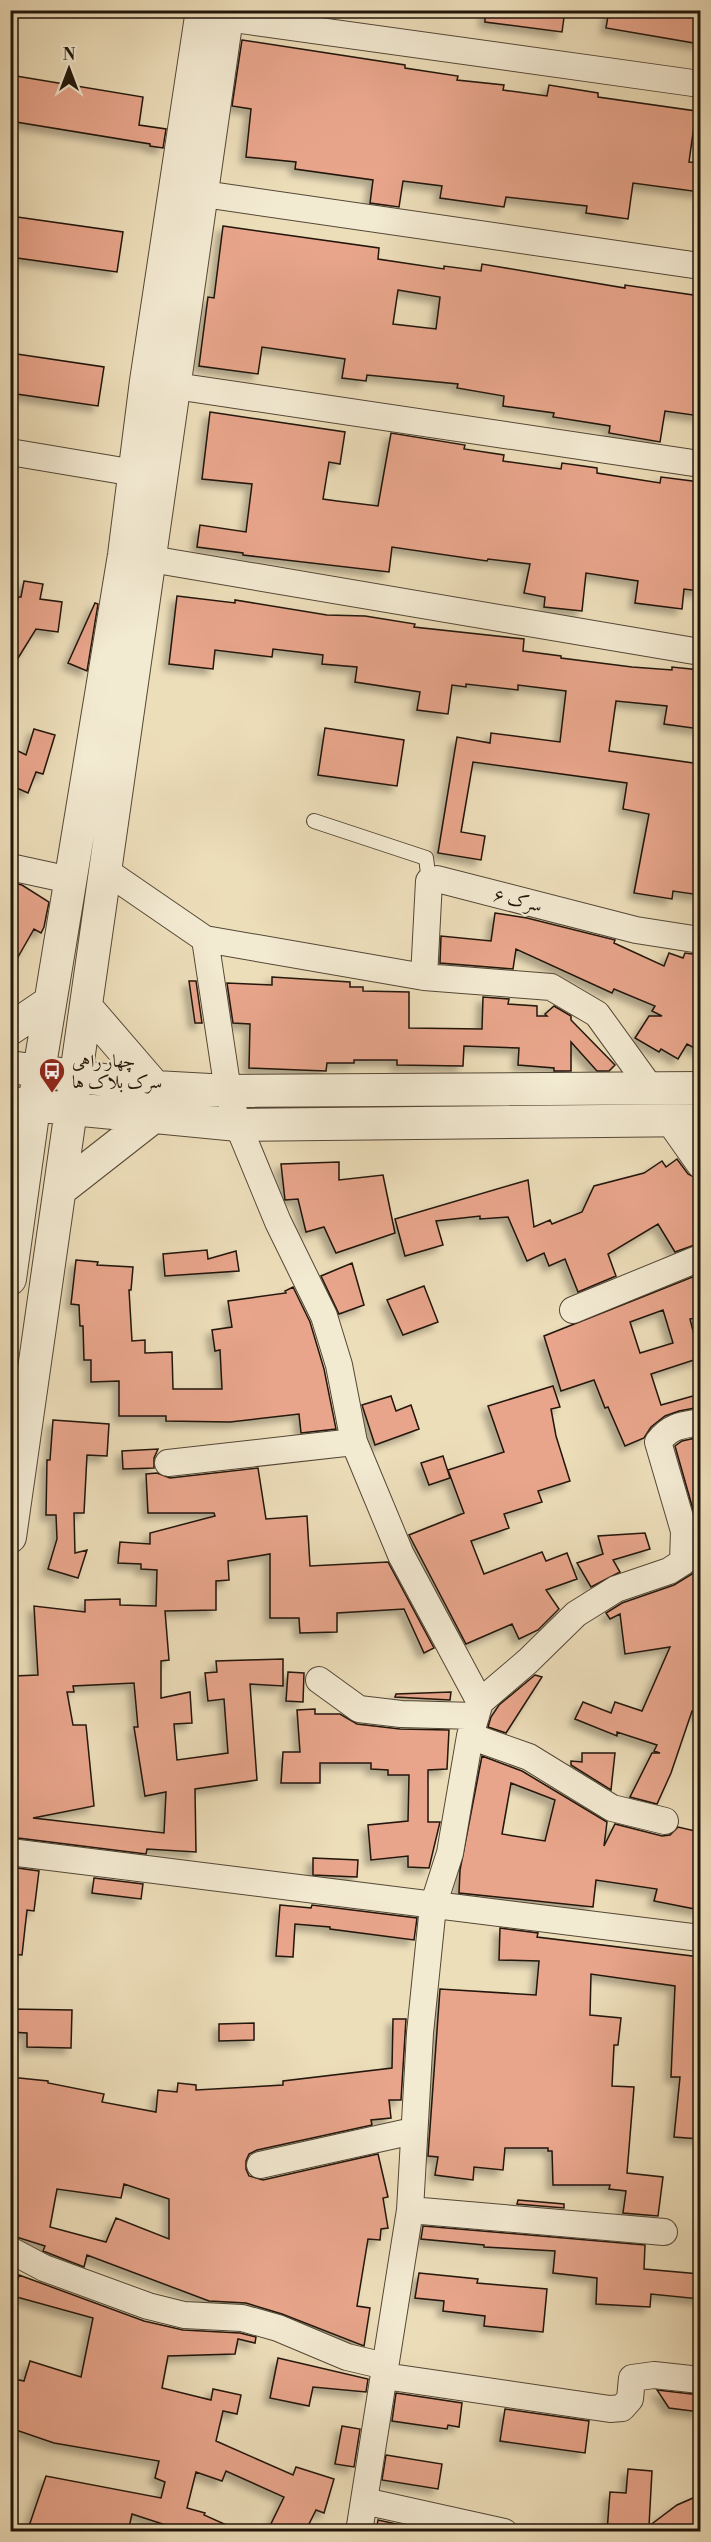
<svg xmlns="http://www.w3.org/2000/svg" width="711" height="2542" viewBox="0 0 711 2542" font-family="'Libre Bodoni',Amiri,serif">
	<defs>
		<filter id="shadow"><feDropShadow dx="-5.5" dy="5.5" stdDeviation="3" flood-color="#0004"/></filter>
	</defs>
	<rect width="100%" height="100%" fill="#eddeba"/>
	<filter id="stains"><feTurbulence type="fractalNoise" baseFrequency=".00333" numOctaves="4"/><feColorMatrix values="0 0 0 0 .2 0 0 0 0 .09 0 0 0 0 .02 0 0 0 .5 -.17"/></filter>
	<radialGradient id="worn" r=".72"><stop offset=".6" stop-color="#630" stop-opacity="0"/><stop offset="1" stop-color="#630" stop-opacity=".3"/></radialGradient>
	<path fill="#e8a58b" stroke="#21150a" stroke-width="1.5" fill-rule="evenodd" filter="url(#shadow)" d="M 485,10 L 565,10 L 562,32 L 485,22 Z
		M 609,10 L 700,10 L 700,44 L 606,28 Z
		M 242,40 L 405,65 L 405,68 L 458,76 L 457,80 L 504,85 L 503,90 L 547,96 L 549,85 L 598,93 L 598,97 L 696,111 L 689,162 L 700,163 L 700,192 L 633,183 L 628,219 L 586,213 L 587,206 L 506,197 L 504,207 L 440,198 L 442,186 L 403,181 L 399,207 L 370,203 L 373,180 L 295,169 L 296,162 L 246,157 L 251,109 L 232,106 Z
		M 10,75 L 143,97 L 139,125 L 166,129 L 163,148 L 150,146 L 150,144 L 10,121 Z
		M 10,216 L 123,232 L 117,272 L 10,257 Z
		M 223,226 L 379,248 L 378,259 L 444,269 L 444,266 L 481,271 L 482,264 L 625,288 L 625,285 L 700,296 L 700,416 L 665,411 L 660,442 L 609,433 L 610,426 L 553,417 L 554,413 L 503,406 L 504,396 L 457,388 L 458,384 L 367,375 L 366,381 L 342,378 L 345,359 L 262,347 L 258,374 L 199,366 L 208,297 L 214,298 ZM 398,290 L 440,297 L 436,329 L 393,324 Z
		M 10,353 L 104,367 L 98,406 L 10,393 Z
		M 210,412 L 345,432 L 340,464 L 329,462 L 323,499 L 337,501 L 378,506 L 391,433 L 465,445 L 464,449 L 504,455 L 503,461 L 561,469 L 562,463 L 597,468 L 597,473 L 660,483 L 661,477 L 700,482 L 700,591 L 684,589 L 682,609 L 635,603 L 638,581 L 586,573 L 582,611 L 544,607 L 545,597 L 524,593 L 530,564 L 488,559 L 487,561 L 392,547 L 389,572 L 243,555 L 243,553 L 197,547 L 200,525 L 246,532 L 252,484 L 202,479 Z
		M 24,581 L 43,584 L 40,599 L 62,602 L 58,632 L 36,629 L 10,671 L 10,653 L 18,597 L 21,597 Z
		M 177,596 L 235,603 L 235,600 L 327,615 L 365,616 L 415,624 L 414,627 L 524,639 L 523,651 L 561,656 L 561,658 L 632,667 L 672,670 L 672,667 L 700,670 L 700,729 L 664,724 L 667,706 L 616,701 L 609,751 L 700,764 L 700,895 L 673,891 L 672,899 L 634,893 L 649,814 L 623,809 L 627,783 L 473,762 L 461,832 L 485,836 L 481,860 L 438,853 L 457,737 L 490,743 L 491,733 L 560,742 L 566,691 L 518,685 L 518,690 L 466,684 L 466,687 L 452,685 L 448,714 L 417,710 L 420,692 L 355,682 L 357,667 L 322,664 L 323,655 L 273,649 L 272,657 L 215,650 L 213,669 L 169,664 Z
		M 95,603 L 98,604 L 87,671 L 68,663 Z
		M 325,728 L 404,740 L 397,786 L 318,775 Z
		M 34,729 L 55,735 L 43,774 L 36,772 L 28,793 L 10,785 L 10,747 L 26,755 Z
		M 10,882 L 22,885 L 49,902 L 44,927 L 41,933 L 34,929 L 10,971 Z
		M 495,913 L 527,918 L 615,940 L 614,943 L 664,966 L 669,953 L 683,958 L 685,953 L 700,955 L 700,1051 L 687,1044 L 678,1059 L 661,1049 L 659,1052 L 635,1038 L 649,1016 L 662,1016 L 652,1011 L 655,1006 L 614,989 L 612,993 L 516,949 L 513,969 L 440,963 L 441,936 L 491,941 Z
		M 272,977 L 350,982 L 350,987 L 363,987 L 363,991 L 409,992 L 409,1028 L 482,1029 L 483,997 L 509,999 L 508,1004 L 537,1006 L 537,1016 L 547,1016 L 545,1014 L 554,1006 L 571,1016 L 571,1020 L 615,1065 L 609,1071 L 597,1071 L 571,1042 L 571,1071 L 554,1071 L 554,1068 L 518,1065 L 519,1048 L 464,1046 L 463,1066 L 397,1065 L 397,1060 L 354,1060 L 354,1063 L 327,1063 L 326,1071 L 249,1068 L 250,1024 L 233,1023 L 227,983 L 272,985 Z
		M 189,981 L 196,981 L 202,1023 L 195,1023 Z
		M 677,1159 L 688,1174 L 700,1180 L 700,1243 L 675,1252 L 658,1224 L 608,1254 L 616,1276 L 578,1292 L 565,1259 L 549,1266 L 544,1253 L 527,1261 L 508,1217 L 480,1219 L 480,1216 L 436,1221 L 443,1245 L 405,1256 L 395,1219 L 528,1180 L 534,1227 L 550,1220 L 552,1224 L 582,1212 L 594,1186 L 644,1173 L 662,1161 L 666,1167 Z
		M 339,1162 L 339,1180 L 383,1175 L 395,1233 L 336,1253 L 324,1227 L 306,1232 L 298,1199 L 285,1200 L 281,1164 Z
		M 207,1250 L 208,1259 L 236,1251 L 239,1271 L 165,1276 L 163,1254 Z
		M 76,1260 L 98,1262 L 97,1265 L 133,1267 L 131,1290 L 129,1290 L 132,1341 L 145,1340 L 145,1353 L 172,1352 L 173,1389 L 222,1389 L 220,1350 L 215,1351 L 212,1330 L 232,1327 L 228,1301 L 286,1293 L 285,1291 L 293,1287 L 310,1322 L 324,1369 L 336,1429 L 301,1433 L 299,1414 L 230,1422 L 166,1421 L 166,1416 L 119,1416 L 119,1381 L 91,1382 L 91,1360 L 84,1360 L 83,1326 L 80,1326 L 79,1305 L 71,1304 Z
		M 352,1263 L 364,1305 L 339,1314 L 321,1276 Z
		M 700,1274 L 700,1317 L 690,1319 L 700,1358 L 651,1374 L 661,1405 L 700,1394 L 700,1407 L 679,1411 L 665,1416 L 651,1427 L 644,1438 L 625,1446 L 608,1407 L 605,1408 L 594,1380 L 561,1391 L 544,1336 ZM 663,1310 L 673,1343 L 640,1353 L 630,1322 Z
		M 424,1286 L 438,1322 L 403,1335 L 387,1300 Z
		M 553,1386 L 560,1407 L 551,1409 L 556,1436 L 570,1481 L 538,1491 L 542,1502 L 504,1514 L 509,1528 L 471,1541 L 484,1574 L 542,1552 L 546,1561 L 567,1553 L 577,1579 L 546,1590 L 559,1609 L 538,1630 L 519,1639 L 512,1624 L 466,1644 L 409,1535 L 464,1513 L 448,1470 L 504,1452 L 488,1406 Z
		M 391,1396 L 396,1411 L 411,1405 L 419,1429 L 375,1445 L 362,1405 Z
		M 53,1420 L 109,1424 L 107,1456 L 87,1455 L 84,1513 L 74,1513 L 75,1553 L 87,1550 L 78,1578 L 48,1569 L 57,1539 L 56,1515 L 46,1515 L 47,1460 L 50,1460 Z
		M 700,1437 L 700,1519 L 696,1520 L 675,1446 L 682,1441 Z
		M 158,1449 L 154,1458 L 154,1468 L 123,1469 L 122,1451 Z
		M 443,1456 L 450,1478 L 429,1485 L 421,1463 Z
		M 258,1468 L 266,1519 L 307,1516 L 310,1566 L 388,1562 L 434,1648 L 424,1653 L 404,1609 L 337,1613 L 337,1632 L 300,1633 L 299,1618 L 270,1618 L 270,1554 L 228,1561 L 229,1580 L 216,1581 L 216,1610 L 165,1611 L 169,1660 L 161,1661 L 161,1698 L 190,1692 L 192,1723 L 174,1724 L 177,1760 L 228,1753 L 224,1699 L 208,1701 L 205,1673 L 217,1672 L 216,1661 L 283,1659 L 283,1686 L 250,1684 L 257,1780 L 195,1789 L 196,1852 L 147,1849 L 146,1854 L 10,1837 L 14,1676 L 38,1675 L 34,1606 L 85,1612 L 85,1600 L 120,1599 L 120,1605 L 156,1606 L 157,1570 L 141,1569 L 141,1564 L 118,1563 L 120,1542 L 150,1544 L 150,1533 L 215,1516 L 214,1513 L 148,1513 L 146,1474 L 157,1473 L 170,1478 ZM 134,1683 L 138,1727 L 134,1727 L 145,1796 L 166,1792 L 164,1833 L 33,1818 L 94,1806 L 86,1725 L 73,1725 L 67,1692 L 74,1692 L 73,1686 Z
		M 645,1533 L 650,1549 L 613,1560 L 620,1572 L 591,1587 L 577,1563 L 603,1554 L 598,1536 Z
		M 700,1569 L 700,1715 L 692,1711 L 671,1773 L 657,1804 L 630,1797 L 652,1753 L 660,1753 L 654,1751 L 657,1745 L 617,1732 L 617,1736 L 575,1719 L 583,1702 L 611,1713 L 615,1702 L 642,1711 L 670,1647 L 625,1654 L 620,1614 L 610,1619 L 606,1613 L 622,1603 L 674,1585 Z
		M 288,1672 L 304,1673 L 303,1702 L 286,1701 Z
		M 535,1675 L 542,1677 L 506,1733 L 488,1727 L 491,1717 L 499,1705 Z
		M 451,1692 L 450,1700 L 395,1697 L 396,1694 Z
		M 315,1709 L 315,1714 L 340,1714 L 357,1724 L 400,1729 L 449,1730 L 447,1769 L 428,1770 L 428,1822 L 440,1822 L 429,1868 L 408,1867 L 408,1856 L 371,1860 L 368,1825 L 408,1821 L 409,1775 L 388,1775 L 388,1770 L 371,1769 L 371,1763 L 320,1763 L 320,1783 L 281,1783 L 283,1752 L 300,1752 L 297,1710 Z
		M 582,1753 L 615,1753 L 611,1790 L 571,1765 L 571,1761 L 582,1762 Z
		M 482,1756 L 522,1771 L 607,1822 L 604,1846 L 615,1824 L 662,1836 L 670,1835 L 678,1827 L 700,1832 L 700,1910 L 654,1901 L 657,1889 L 596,1880 L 593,1907 L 459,1893 L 460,1870 ZM 511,1783 L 555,1800 L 545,1841 L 502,1834 Z
		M 313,1858 L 358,1860 L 357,1877 L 313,1875 Z
		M 10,1867 L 39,1871 L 34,1911 L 27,1910 L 22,1955 L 10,1954 Z
		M 94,1878 L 143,1884 L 141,1899 L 92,1893 Z
		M 280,1905 L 311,1908 L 312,1905 L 417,1918 L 414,1940 L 330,1929 L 330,1927 L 295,1924 L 293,1957 L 276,1956 Z
		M 500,1928 L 538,1933 L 537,1937 L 700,1957 L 700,2139 L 674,2137 L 680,2077 L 671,2077 L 675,1986 L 591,1974 L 590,2015 L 621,2018 L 618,2045 L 614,2045 L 612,2086 L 634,2087 L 627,2173 L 663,2177 L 658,2216 L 623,2213 L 626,2191 L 609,2189 L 610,2185 L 553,2185 L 552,2151 L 548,2151 L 548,2148 L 505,2148 L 503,2170 L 474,2167 L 473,2180 L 435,2175 L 438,2157 L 428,2156 L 440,1989 L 536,1995 L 539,1961 L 499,1960 Z
		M 10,2009 L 72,2010 L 71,2048 L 27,2047 L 27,2033 L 10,2032 Z
		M 393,2019 L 406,2019 L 401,2100 L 389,2100 L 391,2118 L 371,2120 L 372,2125 L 257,2150 L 249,2154 L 246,2161 L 246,2169 L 249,2176 L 263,2180 L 378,2154 L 388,2197 L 383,2198 L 388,2228 L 381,2229 L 380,2240 L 368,2239 L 357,2306 L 370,2308 L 364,2346 L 282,2314 L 246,2303 L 209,2301 L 87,2255 L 84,2267 L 43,2251 L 45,2246 L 10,2235 L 10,2077 L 48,2081 L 48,2083 L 104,2094 L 102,2102 L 156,2112 L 158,2090 L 177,2092 L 178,2083 L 196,2085 L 196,2090 L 283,2085 L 283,2081 L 392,2068 ZM 124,2184 L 169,2199 L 169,2239 L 116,2218 L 106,2242 L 50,2227 L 57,2189 L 121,2198 Z
		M 254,2023 L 254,2040 L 219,2041 L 219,2024 Z
		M 518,2200 L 564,2204 L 564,2208 L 517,2204 Z
		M 423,2226 L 645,2245 L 644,2269 L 700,2274 L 700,2299 L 651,2294 L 650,2307 L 596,2304 L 597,2278 L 553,2273 L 555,2251 L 484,2247 L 484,2245 L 421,2239 Z
		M 419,2273 L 478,2279 L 477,2283 L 547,2289 L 543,2332 L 484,2326 L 485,2316 L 443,2311 L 444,2301 L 415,2298 Z
		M 19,2275 L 144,2321 L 183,2330 L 240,2333 L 256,2337 L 255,2343 L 238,2339 L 235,2354 L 168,2356 L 162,2388 L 211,2400 L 213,2389 L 241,2395 L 237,2414 L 223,2411 L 216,2441 L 293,2475 L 296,2467 L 334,2479 L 324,2513 L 316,2510 L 305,2532 L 267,2532 L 284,2497 L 226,2471 L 222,2481 L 196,2472 L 187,2508 L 205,2513 L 204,2515 L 242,2532 L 187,2532 L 132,2514 L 128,2532 L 27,2532 L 46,2476 L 161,2498 L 165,2482 L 155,2478 L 159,2461 L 54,2443 L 10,2428 L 10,2378 L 24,2381 L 30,2361 L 81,2377 L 93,2318 L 13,2296 Z
		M 278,2358 L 368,2379 L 366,2392 L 313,2387 L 309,2406 L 270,2398 Z
		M 657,2390 L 700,2395 L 700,2412 L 669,2408 Z
		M 396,2393 L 462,2403 L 459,2427 L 448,2425 L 447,2429 L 392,2421 Z
		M 505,2409 L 589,2421 L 585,2453 L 500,2441 Z
		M 342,2426 L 360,2429 L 354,2467 L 335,2464 Z
		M 386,2455 L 442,2464 L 438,2489 L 382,2480 Z
		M 628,2469 L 652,2471 L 649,2526 L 677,2505 L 700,2495 L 700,2522 L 683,2528 L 683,2532 L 607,2532 L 610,2492 L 626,2493 Z
		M 378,2520 L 401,2525 L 400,2532 L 376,2532 Z"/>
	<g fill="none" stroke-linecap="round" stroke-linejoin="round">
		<g stroke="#544736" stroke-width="16">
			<path id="service" d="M 314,821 L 426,858 L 429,881"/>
		</g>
		<g stroke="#544736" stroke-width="28">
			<path id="minor" d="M 208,13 L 227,18 L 700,84
				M 183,191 L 700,266
				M 155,383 L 700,464
				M 10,452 L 135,473
				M 133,556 L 700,652
				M 10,867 L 70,880
				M 106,871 L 205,939 L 424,977 L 551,987 L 597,1014 L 652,1090
				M 205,939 L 228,1091 L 238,1125 L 278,1222 L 324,1316 L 339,1365 L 354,1442 L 401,1555 L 480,1702
				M 424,977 L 429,881 L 437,879 L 636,930 L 700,940
				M 669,1121 L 700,1165
				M 573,1310 L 700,1258
				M 168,1463 L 354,1442
				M 319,1680 L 359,1709 L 401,1714 L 476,1716
				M 470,1736 L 529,1757 L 612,1808 L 665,1821
				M 10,1852 L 700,1938
				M 260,2165 L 413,2131
				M 410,2210 L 664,2232
				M 10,2250 L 44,2268 L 148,2306 L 184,2315 L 242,2318 L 278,2328 L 347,2357 L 385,2366
				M 384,2376 L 610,2409 L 622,2408 L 630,2399 L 632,2378 L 654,2375 L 700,2380
				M 364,2501 L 504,2532
				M 359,2532 L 410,2210 L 420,2033 L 433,1906 L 450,1853 L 470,1736 L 480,1702 L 528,1661 L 576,1614 L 616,1589 L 669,1571 L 683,1562 L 684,1531 L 658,1442 C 670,1426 682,1425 700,1422"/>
		</g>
		<g stroke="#544736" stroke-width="34">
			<path id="tertiary" d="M 10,1029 L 50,1002
				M 10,1067 L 155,1087 L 228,1091 L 700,1088
				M 10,1103 L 238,1125 L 700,1120
				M 60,1190 L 152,1118 L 155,1087 L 86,1007
				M 10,1279 L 39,1071 L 124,555 L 146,381 L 202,10
				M 10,1537 L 228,10"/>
		</g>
		<use href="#service" stroke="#f3ead2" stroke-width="14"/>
		<use href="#minor" stroke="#f3ead2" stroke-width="26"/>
		<use href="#tertiary" stroke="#f3ead2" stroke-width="32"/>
	</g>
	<defs>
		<g id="bus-pin" transform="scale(1.35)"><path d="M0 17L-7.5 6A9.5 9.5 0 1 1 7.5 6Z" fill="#8f2418" stroke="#f3ead2"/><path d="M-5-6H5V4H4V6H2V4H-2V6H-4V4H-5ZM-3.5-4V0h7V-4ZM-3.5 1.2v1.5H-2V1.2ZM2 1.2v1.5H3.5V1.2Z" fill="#fff"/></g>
	</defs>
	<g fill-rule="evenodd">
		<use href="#bus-pin" x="52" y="1071"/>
	</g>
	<g text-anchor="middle" stroke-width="4.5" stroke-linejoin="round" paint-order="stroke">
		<g font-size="18" fill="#21150a" stroke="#f3ead2">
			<text transform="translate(518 900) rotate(14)" y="6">سرک ۶</text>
		</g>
		<g font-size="18" fill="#21150a" stroke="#f3ead2" text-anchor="start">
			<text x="72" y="1067">چهار راهی<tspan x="72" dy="21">سرک بلاک ها</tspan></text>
		</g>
	</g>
	<rect width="711" height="2542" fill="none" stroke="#eddeba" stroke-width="36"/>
	<rect x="12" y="12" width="687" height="2518" fill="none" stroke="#21150a" stroke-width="3"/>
	<rect x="18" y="18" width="675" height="2506" fill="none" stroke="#21150a" stroke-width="1.5"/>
	<g transform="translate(69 69)" stroke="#f3ead2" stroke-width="4.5" paint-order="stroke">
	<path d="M0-4.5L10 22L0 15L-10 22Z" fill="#21150a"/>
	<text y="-9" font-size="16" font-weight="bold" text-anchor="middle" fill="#21150a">N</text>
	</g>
	<rect width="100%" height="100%" filter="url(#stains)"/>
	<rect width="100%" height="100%" fill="url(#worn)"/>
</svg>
